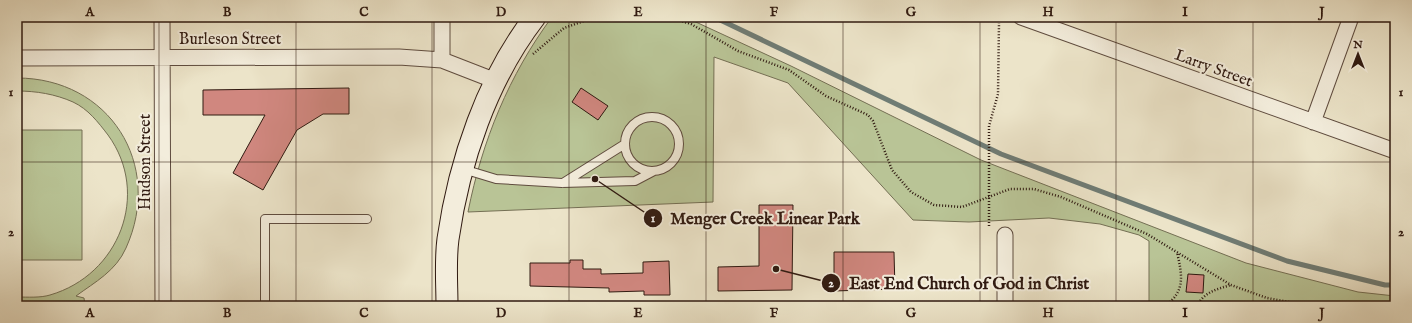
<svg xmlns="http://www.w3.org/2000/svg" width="1412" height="323" font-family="'IM FELL English',serif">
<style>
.green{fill:#b9c496;stroke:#746f54}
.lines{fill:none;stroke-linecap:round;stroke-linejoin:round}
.stream{stroke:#6f7c75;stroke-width:5}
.building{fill:#d0877f;stroke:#301a11}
.lane-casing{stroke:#5f4c3f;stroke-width:10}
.street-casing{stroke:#5f4c3f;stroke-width:17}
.secondary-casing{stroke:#301a11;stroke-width:23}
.path{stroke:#301a11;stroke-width:2.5;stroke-dasharray:1 2;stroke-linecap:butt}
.lane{stroke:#f3eddc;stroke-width:8}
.street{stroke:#f3eddc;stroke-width:15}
.secondary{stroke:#f3eddc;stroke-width:21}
.grid{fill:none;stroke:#301a11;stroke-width:1;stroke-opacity:0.55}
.labels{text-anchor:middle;stroke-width:4;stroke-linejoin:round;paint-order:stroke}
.street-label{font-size:16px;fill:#301a11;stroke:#f3eddc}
.leader{fill:none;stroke:#301a11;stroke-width:1.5}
.callout-dot{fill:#301a11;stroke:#f3eddc;stroke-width:1.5}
.mark-label{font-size:12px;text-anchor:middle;font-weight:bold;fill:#fff}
.callout-label{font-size:17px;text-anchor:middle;font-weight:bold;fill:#301a11;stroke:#f3eddc;stroke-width:4;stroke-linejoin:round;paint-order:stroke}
.neatline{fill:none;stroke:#301a11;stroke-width:1.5}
.grid-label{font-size:13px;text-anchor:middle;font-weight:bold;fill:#301a11}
</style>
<rect width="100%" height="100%" fill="#ece4c9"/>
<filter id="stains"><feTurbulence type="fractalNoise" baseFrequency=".005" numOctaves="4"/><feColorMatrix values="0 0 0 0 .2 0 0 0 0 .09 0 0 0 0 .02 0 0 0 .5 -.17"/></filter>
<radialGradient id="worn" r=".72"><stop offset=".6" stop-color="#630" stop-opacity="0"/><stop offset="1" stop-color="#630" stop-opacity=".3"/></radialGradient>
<!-- green -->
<path class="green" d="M 552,17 L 685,17 L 791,66 L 981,160 L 1246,263 L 1358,292 L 1395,296 L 1395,306 L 1149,306 L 1149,241 L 1139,235 L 1100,224 L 1049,218 L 969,222 L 913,220 L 788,83 L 714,57 L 713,202 L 468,212 C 482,141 509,75 552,17 Z
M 17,78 C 109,78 164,164 126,248 C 116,271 95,282 76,296 L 84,298 L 85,306 L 17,306 L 17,297 C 28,297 40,298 50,295 C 119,275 151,194 108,135 C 98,122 88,109 73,102 C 55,94 36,91 17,91 Z
M 17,130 L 82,130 L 82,260 L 17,260 Z"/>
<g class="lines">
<!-- stream -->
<path class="stream" d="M 714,17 L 1001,154 L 1287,261 L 1385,285 L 1395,285"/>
</g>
<!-- building -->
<path class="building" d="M 349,88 L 349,114 L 323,114 L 297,130 L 263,190 L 233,173 L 265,115 L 203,115 L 203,90 Z
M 581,88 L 608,106 L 598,120 L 572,102 Z
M 759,205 L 793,205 L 792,290 L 718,291 L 718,267 L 759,266 Z
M 834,252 L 894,252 L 895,289 L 834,291 Z
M 570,260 L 583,260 L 583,269 L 601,269 L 601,274 L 643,273 L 643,262 L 669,261 L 670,295 L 644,295 L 644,291 L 609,292 L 609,288 L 530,286 L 530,263 L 570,263 Z
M 1188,274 L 1204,275 L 1203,293 L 1186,292 Z"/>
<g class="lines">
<defs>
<path id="lane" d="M625 144a27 27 0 1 1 54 0a27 27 0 1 1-54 0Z
M 463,169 L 496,179 L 562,183 L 635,181 L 654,171
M 563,183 L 625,144
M 265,306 L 265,219 L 367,219"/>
<path id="street" d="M 162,17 L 163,306
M 442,17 L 442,60
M 1021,17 L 1395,151
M 17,58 L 399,57 L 442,60 L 496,81
M 1313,122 L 1351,17
M 1005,235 L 1005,306"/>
<path id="secondary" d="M 447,306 C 447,284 445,261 448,239 C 459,162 487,79 535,17"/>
</defs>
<!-- lane casing -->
<use href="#lane" class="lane-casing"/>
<!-- street casing -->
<use href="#street" class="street-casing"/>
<!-- secondary casing -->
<use href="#secondary" class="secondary-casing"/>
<!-- path -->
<path class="path" d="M 668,17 L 691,24 L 738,51 L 789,70 L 826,96 L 868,115 L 873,121 L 892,170 L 911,192 L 934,205 L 962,207 L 1010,189 L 1034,189 L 1061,197 L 1147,234 L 1231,285 L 1267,298 L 1311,306
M 533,54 L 564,28 L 595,17
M 989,226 L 989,126 L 998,94 L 999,23
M 1165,306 C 1186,291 1182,275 1177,252
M 1197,306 C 1204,292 1217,289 1231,285
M 1365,306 L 1395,303"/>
<!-- lane -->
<use href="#lane" class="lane"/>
<!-- street -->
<use href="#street" class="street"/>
<!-- secondary -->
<use href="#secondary" class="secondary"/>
</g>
<!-- grid -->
<path class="grid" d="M 159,17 L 159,306M 296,17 L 296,306M 432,17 L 432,306M 569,17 L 569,306M 706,17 L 706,306M 843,17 L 843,306M 980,17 L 980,306M 1116,17 L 1116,306M 1253,17 L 1253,306M 17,162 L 1395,162"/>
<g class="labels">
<!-- street labels -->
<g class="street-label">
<text x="230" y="44">Burleson Street</text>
<text transform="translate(1214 67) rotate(20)" y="6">Larry Street</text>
<text transform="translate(144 162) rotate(-90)" y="6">Hudson Street</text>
</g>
</g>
<!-- callouts -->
<path class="leader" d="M595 179L653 218M776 269L831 283"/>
<g class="callout-dot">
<circle cx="595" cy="179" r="4"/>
<circle cx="776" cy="269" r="4"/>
<circle cx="653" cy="218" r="10"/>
<circle cx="831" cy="283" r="10"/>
</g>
<g class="mark-label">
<text x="653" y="222">1</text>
<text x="831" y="287">2</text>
</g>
<g class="callout-label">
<text x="765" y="224">Menger Creek Linear Park</text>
<text x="969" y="289">East End Church of God in Christ</text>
</g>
<!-- margin -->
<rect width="1412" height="323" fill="none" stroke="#ece4c9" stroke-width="44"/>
<!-- north arrow -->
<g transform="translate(1358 54)" stroke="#f3eddc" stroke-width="3" paint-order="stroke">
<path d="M0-3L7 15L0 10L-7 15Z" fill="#301a11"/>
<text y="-6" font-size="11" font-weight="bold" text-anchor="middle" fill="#301a11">N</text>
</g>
<rect x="22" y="22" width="1368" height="279" class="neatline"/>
<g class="grid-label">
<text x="90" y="16">A</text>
<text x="227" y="16">B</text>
<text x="364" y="16">C</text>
<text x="501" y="16">D</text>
<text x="638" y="16">E</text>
<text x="774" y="16">F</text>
<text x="911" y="16">G</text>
<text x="1048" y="16">H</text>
<text x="1185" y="16">I</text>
<text x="1322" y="16">J</text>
<text x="11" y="96">1</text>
<text x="1401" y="96">1</text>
<text x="11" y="236">2</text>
<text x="1401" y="236">2</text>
<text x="90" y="317">A</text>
<text x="227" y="317">B</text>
<text x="364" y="317">C</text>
<text x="501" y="317">D</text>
<text x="638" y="317">E</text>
<text x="774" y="317">F</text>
<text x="911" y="317">G</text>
<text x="1048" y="317">H</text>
<text x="1185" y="317">I</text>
<text x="1322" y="317">J</text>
</g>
<rect width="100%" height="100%" filter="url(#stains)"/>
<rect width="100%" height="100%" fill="url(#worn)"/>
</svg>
